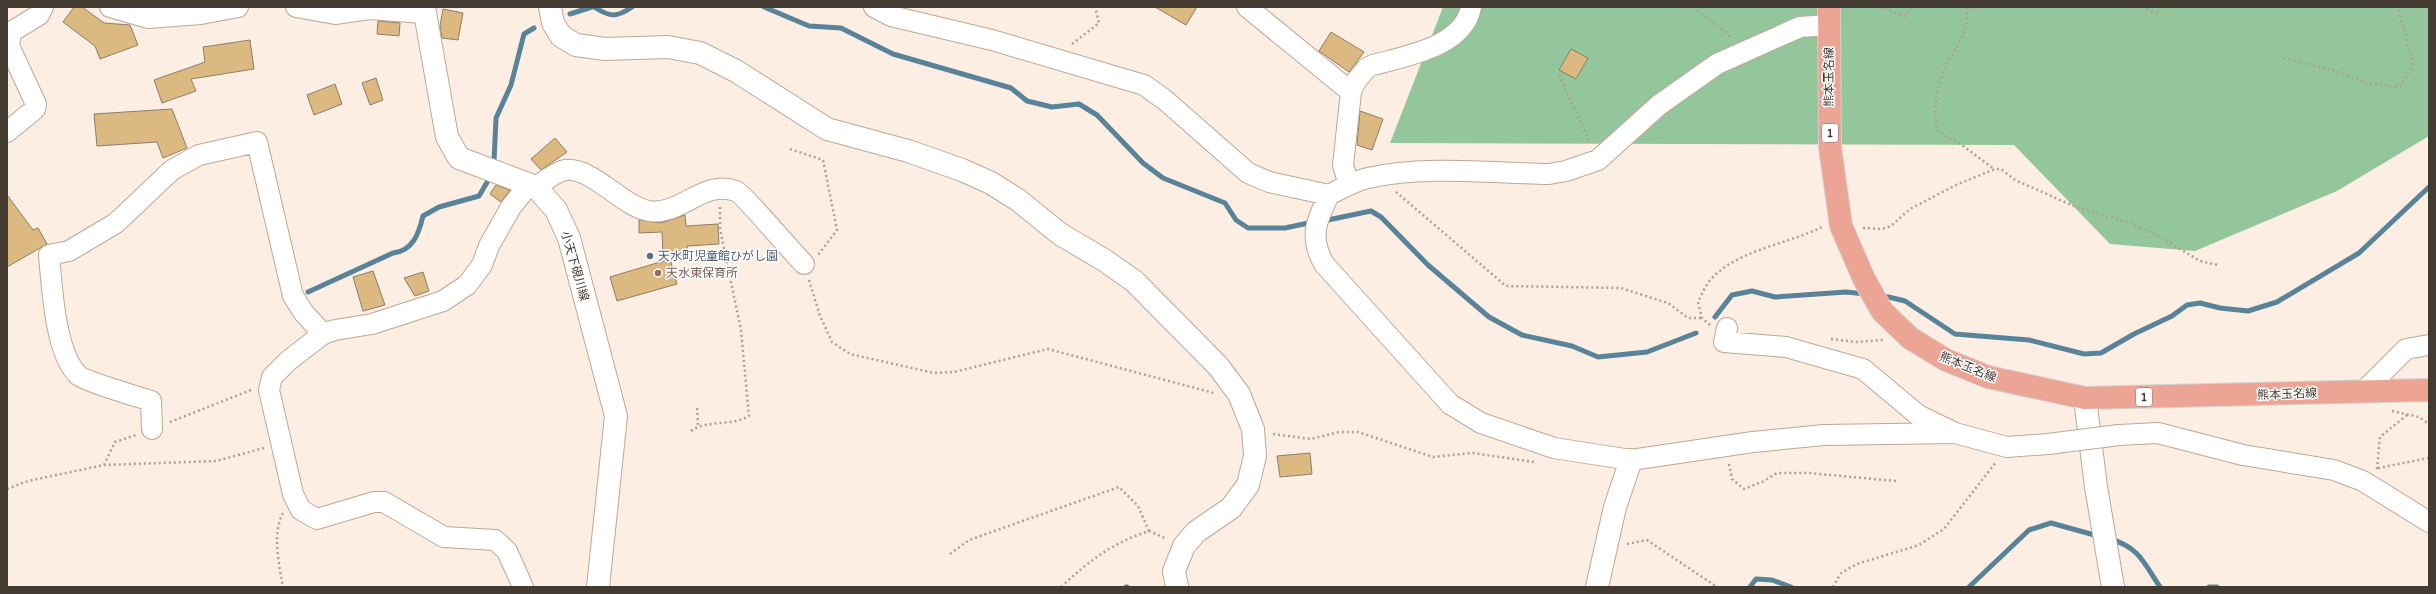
<svg xmlns="http://www.w3.org/2000/svg" width="2436" height="594" font-family="'Varela Round','Noto Sans JP',sans-serif">
<style>
.forest{fill:#93c69a}
.lines{fill:none;stroke-linecap:round;stroke-linejoin:round}
.stream{stroke:#588398;stroke-width:5}
.building{fill:#dbb981;stroke:#8c7e69}
.street-casing{stroke:#bda895;stroke-width:22}
.secondary-casing{stroke:#bda895;stroke-width:24}
.primary-casing{stroke:#d2d0ce;stroke-width:24}
.path{stroke:#ada197;stroke-width:2.5;stroke-dasharray:2 3;stroke-linecap:butt}
.street{stroke:#fff;stroke-width:20}
.secondary{stroke:#fff;stroke-width:22}
.primary{stroke:#eca494;stroke-width:22}
.street-bridge-casing{stroke:#bda895;stroke-width:22;stroke-linecap:butt}
.street-bridge{stroke:#fff;stroke-width:20}
.service-dot{fill:#5c6f8a;stroke:#fff;stroke-width:1.5}
.education-dot{fill:#8d6e63;stroke:#fff;stroke-width:1.5}
.labels{text-anchor:middle;stroke-width:3;stroke-linejoin:round;paint-order:stroke}
.shield{fill:#fff;stroke:#7b7570;stroke-width:1}
.shield-label{font-size:11px;font-weight:bold;fill:#433a32}
.street-label{font-size:12px;fill:#433a32;stroke:#fff}
.service-label{font-size:12px;fill:#4e5e75;stroke:#fff;text-anchor:start}
.education-label{font-size:12px;fill:#785e54;stroke:#fff;text-anchor:start}
</style>
<rect width="100%" height="100%" fill="#fceee3"/>
<!-- forest -->
<path class="forest" d="M 1443,7 L 2429,7 L 2429,136 L 2337,191 L 2195,251 L 2110,244 L 2014,145 L 1390,143 Z"/>
<g class="lines">
<!-- stream -->
<path class="stream" d="M 594,7 C 610,17 616,18 632,7
M 764,7 L 809,26 L 841,28 L 893,54 L 1011,88 L 1027,101 L 1052,107 L 1079,104 L 1097,115 L 1143,163 L 1163,178 L 1225,203 L 1236,220 L 1248,228 L 1285,228 L 1313,222
M 570,14 L 592,7
M 494,162 L 496,118 L 511,85 L 524,34 L 534,28
M 1323,221 L 1371,211 L 1381,217 L 1428,265 L 1489,317 L 1522,335 L 1572,346 L 1598,357 L 1647,352 L 1696,333
M 308,292 L 393,253 C 413,251 419,233 423,216 L 439,207 L 479,196 L 489,179
M 1880,295 L 1905,301 L 1955,334 L 2029,340 L 2084,354 L 2101,353 L 2134,334 L 2172,316 L 2187,305 L 2200,303 L 2220,308 L 2248,311 L 2277,302 L 2359,253 L 2429,187
M 1715,317 L 1732,295 L 1752,291 L 1775,297 L 1846,292 L 1866,294
M 2110,539 C 2139,547 2144,563 2160,587
M 1126,587 L 1127,587
M 1750,587 L 1756,579 L 1772,580 L 1791,587
M 1969,587 L 2029,530 L 2051,523 L 2098,536
M 2209,587 L 2217,587"/>
</g>
<!-- building -->
<path class="building" d="M 74,7 L 82,7 L 104,23 L 130,25 L 138,45 L 100,59 L 95,46 L 63,22 Z
M 1155,7 L 1197,7 L 1186,25 Z
M 443,9 L 463,13 L 458,40 L 442,38 L 440,26 Z
M 378,21 L 400,23 L 399,36 L 377,34 Z
M 1331,32 L 1364,52 L 1349,72 L 1319,51 Z
M 250,40 L 254,69 L 191,79 L 196,91 L 162,103 L 154,80 L 205,62 L 203,47 Z
M 1571,49 L 1588,58 L 1576,79 L 1559,70 Z
M 376,78 L 383,100 L 370,105 L 362,83 Z
M 335,84 L 342,104 L 314,115 L 307,95 Z
M 172,109 L 187,148 L 163,158 L 157,142 L 97,146 L 94,114 Z
M 1360,111 L 1383,119 L 1372,150 L 1357,145 Z
M 555,138 L 567,152 L 541,170 L 531,159 Z
M 496,185 L 510,190 L 501,202 L 490,194 Z
M 7,195 L 33,230 L 38,228 L 47,244 L 7,267 Z
M 685,215 L 686,226 L 718,224 L 719,244 L 687,246 L 688,255 L 663,256 L 662,232 L 639,233 L 639,220 L 661,223 Z
M 670,259 L 677,284 L 617,301 L 610,277 Z
M 373,271 L 385,305 L 363,311 L 353,277 Z
M 423,272 L 429,291 L 415,296 L 404,278 Z
M 1310,453 L 1312,474 L 1280,477 L 1277,456 Z"/>
<g class="lines">
<defs>
<path id="street" d="M 110,7 L 148,18 L 201,14 L 238,7
M 296,7 L 335,14 L 369,9 L 424,13
M 874,7 L 891,16 L 992,40 L 1144,85 L 1165,100 L 1248,173 L 1269,182 L 1329,195
M 1247,7 L 1351,92
M 1829,25 L 1800,27 L 1717,64 L 1659,105 L 1598,160 L 1566,171 L 1549,174 C 1490,173 1426,165 1368,178 C 1354,181 1341,189 1329,195 C 1316,221 1309,237 1324,264 L 1450,404 L 1481,423 L 1554,448 L 1631,460 L 1753,442 L 1824,435 L 1955,433
M 7,132 L 35,109 L 36,104 L 9,46 L 11,32 L 39,15 L 43,7
M 1349,185 L 1343,165 L 1351,92 L 1356,81 L 1367,68 L 1373,65 C 1405,56 1464,47 1471,7
M 536,187 C 544,182 555,172 565,170 C 593,167 621,206 649,211 C 681,216 703,179 736,191 C 743,194 794,254 804,264
M 1727,328 L 1724,342 L 1786,347 L 1863,369 L 1918,415 L 1955,433 L 2007,447 L 2048,444
M 2364,391 L 2406,349 L 2429,345
M 152,429 L 151,401 C 139,397 84,381 78,375 C 55,353 52,287 49,255 L 69,251 L 116,223 L 172,170 L 199,155 L 257,142 L 293,296 L 304,313 L 323,334
M 2119,435 L 2158,433 L 2243,455 L 2334,470 L 2363,481 L 2429,522
M 523,587 L 507,551 L 495,540 L 444,537 L 384,502 L 374,502 L 317,519 L 301,510 L 293,494 L 269,390 L 272,377 L 288,361 L 323,334 L 335,330 L 372,324 L 443,301 L 467,285 L 482,265 L 489,246 L 511,207 L 529,185"/>
<path id="secondary" d="M 424,7 L 447,137 L 459,158 L 536,187 L 556,210 L 569,238 L 616,416 L 598,587
M 550,7 L 553,23 L 561,36 L 576,45 L 605,49 L 668,47 L 700,53 L 736,71 L 827,129 L 908,151 L 962,170 L 991,183 L 1018,200 L 1060,234 L 1104,260 L 1134,281 L 1218,366 L 1239,394 L 1253,429 L 1255,456 L 1248,485 L 1231,508 L 1196,532 L 1184,546 L 1174,571 L 1177,587
M 2085,398 L 2096,487 L 2113,587
M 1597,587 L 1615,507 L 1631,460"/>
<path id="primary" d="M 1829,7 L 1830,147 L 1841,226 L 1864,279 L 1882,311 L 1910,338 L 1946,360 L 1988,377 L 2085,398 L 2429,390"/>
</defs>
<!-- street casing -->
<use href="#street" class="street-casing"/>
<!-- secondary casing -->
<use href="#secondary" class="secondary-casing"/>
<!-- primary casing -->
<use href="#primary" class="primary-casing"/>
<!-- path -->
<path class="path" d="M 1693,7 L 1731,37
M 1880,7 L 1905,16 L 1914,7
M 1966,7 C 1972,33 1951,51 1943,73 C 1935,94 1934,110 1937,131 L 1962,145 L 1994,169
M 2142,7 L 2158,14
M 1967,8 L 1987,7
M 1072,44 L 1099,23 L 1095,7
M 2284,58 L 2336,71 L 2366,83 L 2399,87 L 2413,65 L 2398,7
M 1559,75 L 1590,143
M 790,149 L 823,160 L 837,230 L 818,255
M 1396,192 L 1506,286 L 1621,288 L 1668,303 L 1688,318 L 1702,318
M 1863,228 L 1882,229 L 1891,226 L 1910,209 L 1956,185 L 1995,169 L 2001,169 L 2015,180 L 2076,207 L 2130,223 L 2160,237 L 2200,261 L 2218,265
M 809,280 L 820,316 L 832,342 L 850,354 L 934,373 L 954,372 L 1048,349 L 1214,393
M 1710,325 L 1702,318 L 1698,302 C 1702,294 1707,282 1714,276 C 1742,249 1788,244 1822,227
M 1831,339 L 1856,342 L 1884,340
M 697,408 L 698,425
M 2392,411 L 2419,417 L 2429,424
M 170,422 L 251,390
M 691,431 C 707,419 731,427 749,416 L 741,330 L 720,229 L 720,207
M 1273,434 L 1311,439 L 1339,432 L 1358,432 L 1433,457 L 1473,453 L 1534,462
M 1729,464 L 1732,479 L 1744,489 L 1762,482 L 1777,473 L 1808,473 L 1896,481
M 104,465 L 115,442 L 136,435
M 2378,468 L 2429,458
M 2377,469 L 2380,437 L 2407,415
M 7,489 L 28,481 L 104,465 L 216,461 L 264,448
M 283,513 C 272,533 279,565 283,587
M 1627,544 L 1647,540 L 1717,587
M 950,554 L 969,540 L 1119,487 L 1138,506 L 1149,531
M 1061,587 C 1089,561 1112,543 1149,531 L 1167,539
M 1833,587 L 1841,573 L 1857,564 L 1919,545 L 1944,529 L 1996,462"/>
<!-- street -->
<use href="#street" class="street"/>
<!-- secondary -->
<use href="#secondary" class="secondary"/>
<!-- primary -->
<use href="#primary" class="primary"/>
<defs>
<path id="street-bridge" d="M 2048,444 L 2119,435"/>
</defs>
<!-- street-bridge casing -->
<use href="#street-bridge" class="street-bridge-casing"/>
<!-- street-bridge -->
<use href="#street-bridge" class="street-bridge"/>
</g>
<!-- markers -->
<circle class="service-dot" cx="650" cy="256" r="4"/>
<circle class="education-dot" cx="658" cy="273" r="4"/>
<g class="labels">
<!-- shield labels -->
<g class="shield">
<rect x="1822" y="124" width="16" height="18" rx="3"/>
<rect x="2136" y="388" width="16" height="18" rx="3"/>
</g>
<g class="shield-label">
<text x="1830" y="137">1</text>
<text x="2144" y="401">1</text>
</g>
<!-- street labels -->
<g class="street-label">
<text transform="translate(1829 77) rotate(-90)" y="4">熊本玉名線</text>
<text transform="translate(575 266) rotate(74)" y="4">小天下硯川線</text>
<text transform="translate(1968 367) rotate(22)" y="4">熊本玉名線</text>
<text transform="translate(2287 394) rotate(-2)" y="4">熊本玉名線</text>
</g>
<!-- service labels -->
<g class="service-label">
<text x="658" y="260">天水町児童館ひがし園</text>
</g>
<!-- education labels -->
<g class="education-label">
<text x="666" y="277">天水東保育所</text>
</g>
</g>
<!-- border -->
<rect width="2436" height="594" fill="none" stroke="#433a32" stroke-width="16"/>
</svg>
